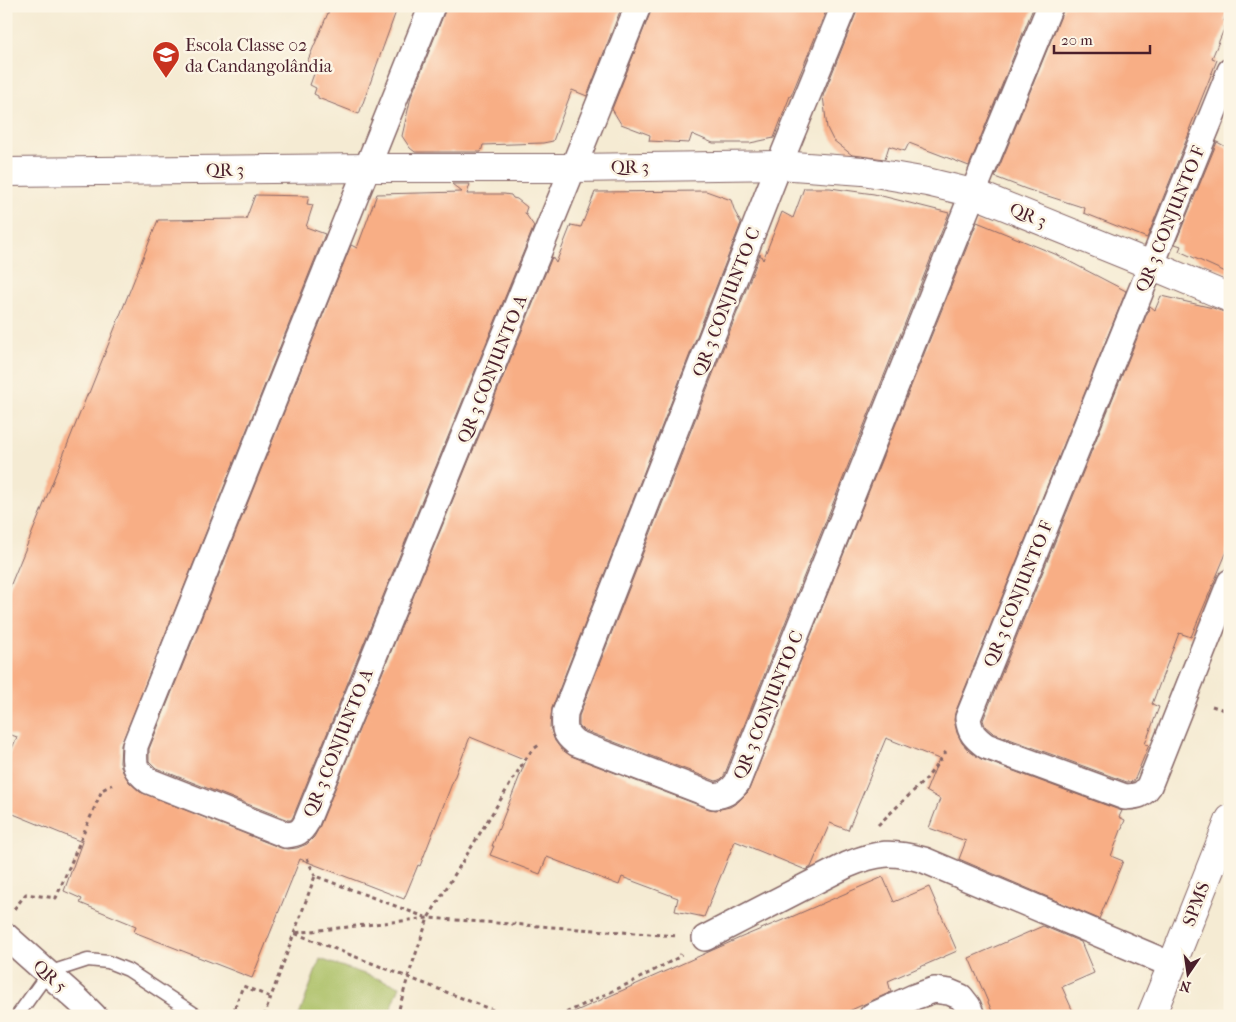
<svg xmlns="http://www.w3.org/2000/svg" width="1236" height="1022" font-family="'IM FELL French Canon',serif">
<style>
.green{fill:#a7bd61;stroke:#786e46}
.building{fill:#f8ae85}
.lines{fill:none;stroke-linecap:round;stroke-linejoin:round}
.lane-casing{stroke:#866666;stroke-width:15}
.street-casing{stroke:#866666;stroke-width:28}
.secondary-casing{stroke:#866666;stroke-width:30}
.path{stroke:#866666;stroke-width:3;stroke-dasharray:4 4;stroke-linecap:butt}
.lane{stroke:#fff;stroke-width:12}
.street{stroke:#fff;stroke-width:25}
.secondary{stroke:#fff;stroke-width:28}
.labels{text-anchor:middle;stroke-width:5;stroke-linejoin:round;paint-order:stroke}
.poi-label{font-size:18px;fill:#4a1f2b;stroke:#fcf5e5;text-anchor:start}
.street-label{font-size:18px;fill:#4a1f2b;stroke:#fcf5e5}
</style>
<rect width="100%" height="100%" fill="#fcf5e5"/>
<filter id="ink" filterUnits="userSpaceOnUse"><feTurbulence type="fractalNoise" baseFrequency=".02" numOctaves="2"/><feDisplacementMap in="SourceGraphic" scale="10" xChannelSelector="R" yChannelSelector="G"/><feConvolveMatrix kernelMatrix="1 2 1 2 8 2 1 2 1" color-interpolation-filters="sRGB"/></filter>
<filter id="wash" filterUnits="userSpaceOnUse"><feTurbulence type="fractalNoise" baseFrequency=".0096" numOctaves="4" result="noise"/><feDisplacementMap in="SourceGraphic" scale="20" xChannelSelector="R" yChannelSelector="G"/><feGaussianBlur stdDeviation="1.12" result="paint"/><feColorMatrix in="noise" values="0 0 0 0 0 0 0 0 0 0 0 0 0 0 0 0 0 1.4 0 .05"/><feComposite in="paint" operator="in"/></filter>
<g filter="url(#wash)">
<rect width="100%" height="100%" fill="#f5ebd3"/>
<!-- green -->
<path class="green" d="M 320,959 L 400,986 L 388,1016 L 299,1016 Z"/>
<g id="blocks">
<!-- building -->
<path class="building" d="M 331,6 L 398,6 L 359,114 L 318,98 L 318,96 L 314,94 L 316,88 L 310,85 L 315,71 L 305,67 Z
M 446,6 L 622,6 L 587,96 L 572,90 L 553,141 L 543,143 L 483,145 L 481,152 L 415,152 L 410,148 L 402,136 L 411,97 L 445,11 Z
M 652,6 L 828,6 L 791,96 L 790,96 L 774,138 L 750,143 L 713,143 L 692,134 L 689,143 L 649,141 L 650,135 L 621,124 L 612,109 L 651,11 Z
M 858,6 L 1034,6 L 969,166 L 909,143 L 905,151 L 889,146 L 885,159 L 852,155 L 833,140 L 827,128 L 823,96 L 857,11 Z
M 1064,6 L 1229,6 L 1224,21 L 1227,22 L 1212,58 L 1217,60 L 1189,130 L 1190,131 L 1147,238 L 1084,213 L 1085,208 L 1026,189 L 995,177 L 1063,11 Z
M 1217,142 L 1230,149 L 1230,274 L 1179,251 L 1181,246 L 1175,244 Z
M 452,184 L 470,184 L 467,194 L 504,194 L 511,195 L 513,198 L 517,199 L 527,207 L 525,213 L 534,226 L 293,817 L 291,820 L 288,820 L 156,768 L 149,761 L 149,749 L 351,245 L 357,248 L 377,194 L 462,192 Z
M 804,188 L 830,188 L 874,194 L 949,213 L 724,776 L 721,779 L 716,781 L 583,730 L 579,726 L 579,716 L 760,254 L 763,260 L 782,212 L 793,218 Z
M 706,191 L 731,200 L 735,212 L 741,223 L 552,708 L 550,727 L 555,741 L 561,749 L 571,756 L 709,809 L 716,810 L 730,807 L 738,802 L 748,792 L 977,222 L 1055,254 L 1126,291 L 955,713 L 954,720 L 957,733 L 962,743 L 969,751 L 981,759 L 1122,811 L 1119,817 L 1125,820 L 1111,856 L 1123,861 L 1099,919 L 959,859 L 966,841 L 929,828 L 940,799 L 926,791 L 939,759 L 886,738 L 848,830 L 830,823 L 811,867 L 806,870 L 735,841 L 704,917 L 675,911 L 678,898 L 622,877 L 619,885 L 547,857 L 540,874 L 490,855 L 494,846 L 492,846 L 526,760 L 470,737 L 420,866 L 418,865 L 404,899 L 300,859 L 252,978 L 134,932 L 136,926 L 80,903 L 82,899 L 64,891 L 82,842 L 6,811 L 6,762 L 17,737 L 6,733 L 6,596 L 37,521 L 88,393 L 89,393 L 158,220 L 246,219 L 255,195 L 309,196 L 307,204 L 313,205 L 306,227 L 325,234 L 121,745 L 120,763 L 123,772 L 129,782 L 140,792 L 281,848 L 288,849 L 297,848 L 307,844 L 314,837 L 319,828 L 552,257 L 556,263 L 571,225 L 581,227 L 595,192 Z
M 1161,296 L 1213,308 L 1224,312 L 1230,313 L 1230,544 L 1191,637 L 1179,633 L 1152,704 L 1159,707 L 1145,744 L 1149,745 L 1134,781 L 1127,782 L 993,733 L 985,726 L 983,720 L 1150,306 L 1155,310 Z
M 883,877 L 894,902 L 929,887 L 957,951 L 888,981 L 891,992 L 838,1016 L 565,1016 L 742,937 L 790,917 L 789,918 Z
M 1043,926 L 1081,942 L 1094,973 L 1062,987 L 1075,1016 L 994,1016 L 969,958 Z"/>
</g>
</g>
<g filter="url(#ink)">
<use href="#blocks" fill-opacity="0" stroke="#866666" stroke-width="1"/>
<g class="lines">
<defs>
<path id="lane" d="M 17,1016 L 48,973 L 88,960 L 108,962 L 128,970 L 198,1016"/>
<path id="street" d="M 432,6 L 135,746 C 134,765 133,769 149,781 L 286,835 C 297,834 301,832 306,823 L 573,168 L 638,6
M 844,6 L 779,165 L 565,713 C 564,728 563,733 576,743 L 714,796 C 724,795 730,792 737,783 L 973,193 L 1050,6
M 1230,71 L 968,718 C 970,733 974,737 986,746 L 1125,797 C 1137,796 1142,796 1149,786 L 1230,582
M 6,936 L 79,1001 L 94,1016
M 705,938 L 847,865 C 878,852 891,851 924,860 L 1172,965
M 872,1016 L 914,997 L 934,990 L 949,992 L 961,997 L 968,1006 L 972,1016"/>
<path id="secondary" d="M 6,172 L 367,168 L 573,168 L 779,165 L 863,171 L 927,182 L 973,193 L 1151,265 L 1230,298
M 1151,1016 L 1172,965 L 1230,819"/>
</defs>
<!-- lane casing -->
<use href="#lane" class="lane-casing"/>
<!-- street casing -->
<use href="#street" class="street-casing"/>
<!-- secondary casing -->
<use href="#secondary" class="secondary-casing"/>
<!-- path -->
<path class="path" d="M 1212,706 L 1230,712
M 878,825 L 927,778 L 948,749
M 307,858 L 315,876
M 14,909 L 26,894 L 56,898 L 102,790 L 112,785
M 221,1015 L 234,1010 L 243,986 L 270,997
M 264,1016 L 315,876 L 425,917
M 397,1016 L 408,977 L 428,918 L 523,763 L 532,750 L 539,745
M 508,1016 L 294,933 L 428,918 L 677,936
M 559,1016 L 632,982 L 679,957 L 681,954"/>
<!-- lane -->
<use href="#lane" class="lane"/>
<!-- street -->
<use href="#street" class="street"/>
<!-- secondary -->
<use href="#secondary" class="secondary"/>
</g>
</g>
<!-- icons -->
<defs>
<symbol id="school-pin" viewBox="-11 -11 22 30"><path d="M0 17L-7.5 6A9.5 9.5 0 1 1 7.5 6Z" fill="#c8321e" stroke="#fcf5e5"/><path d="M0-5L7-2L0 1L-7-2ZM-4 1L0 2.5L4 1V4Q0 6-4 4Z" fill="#fff"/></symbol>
</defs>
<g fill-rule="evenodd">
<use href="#school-pin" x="150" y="39" width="32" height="43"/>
</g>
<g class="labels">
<!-- poi labels -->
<g class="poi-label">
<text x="185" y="51">Escola Classe 02<tspan x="185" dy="21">da Candangolândia</tspan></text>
</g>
<!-- street labels -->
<g class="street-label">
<text transform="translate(630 167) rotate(-1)" y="6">QR 3</text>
<text transform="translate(225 170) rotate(-1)" y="6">QR 3</text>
<text transform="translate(1028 215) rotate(22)" y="6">QR 3</text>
<text transform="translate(1170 219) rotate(-68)" y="6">QR 3 CONJUNTO F</text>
<text transform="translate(726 302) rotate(-69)" y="6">QR 3 CONJUNTO C</text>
<text transform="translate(492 369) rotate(-68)" y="6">QR 3 CONJUNTO A</text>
<text transform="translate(1018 594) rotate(-68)" y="6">QR 3 CONJUNTO F</text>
<text transform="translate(768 705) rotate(-68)" y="6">QR 3 CONJUNTO C</text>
<text transform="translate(338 743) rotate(-68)" y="6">QR 3 CONJUNTO A</text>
<text transform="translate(1196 904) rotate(-69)" y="6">SPMS</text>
<text transform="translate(50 976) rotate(42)" y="6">QR 5</text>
</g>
</g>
<!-- margin -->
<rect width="1236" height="1022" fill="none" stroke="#fcf5e5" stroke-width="25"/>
<!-- north arrow -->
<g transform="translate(1188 974) rotate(193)" stroke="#fcf5e5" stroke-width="4" paint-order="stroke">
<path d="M0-4L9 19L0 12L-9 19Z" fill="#4a1f2b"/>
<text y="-8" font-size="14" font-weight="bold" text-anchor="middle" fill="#4a1f2b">N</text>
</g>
<!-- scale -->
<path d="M1054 45v8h96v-8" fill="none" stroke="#4a1f2b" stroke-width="2.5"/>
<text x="1061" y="45" font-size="15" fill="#4a1f2b" stroke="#fcf5e5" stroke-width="4" paint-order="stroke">20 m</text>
</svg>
